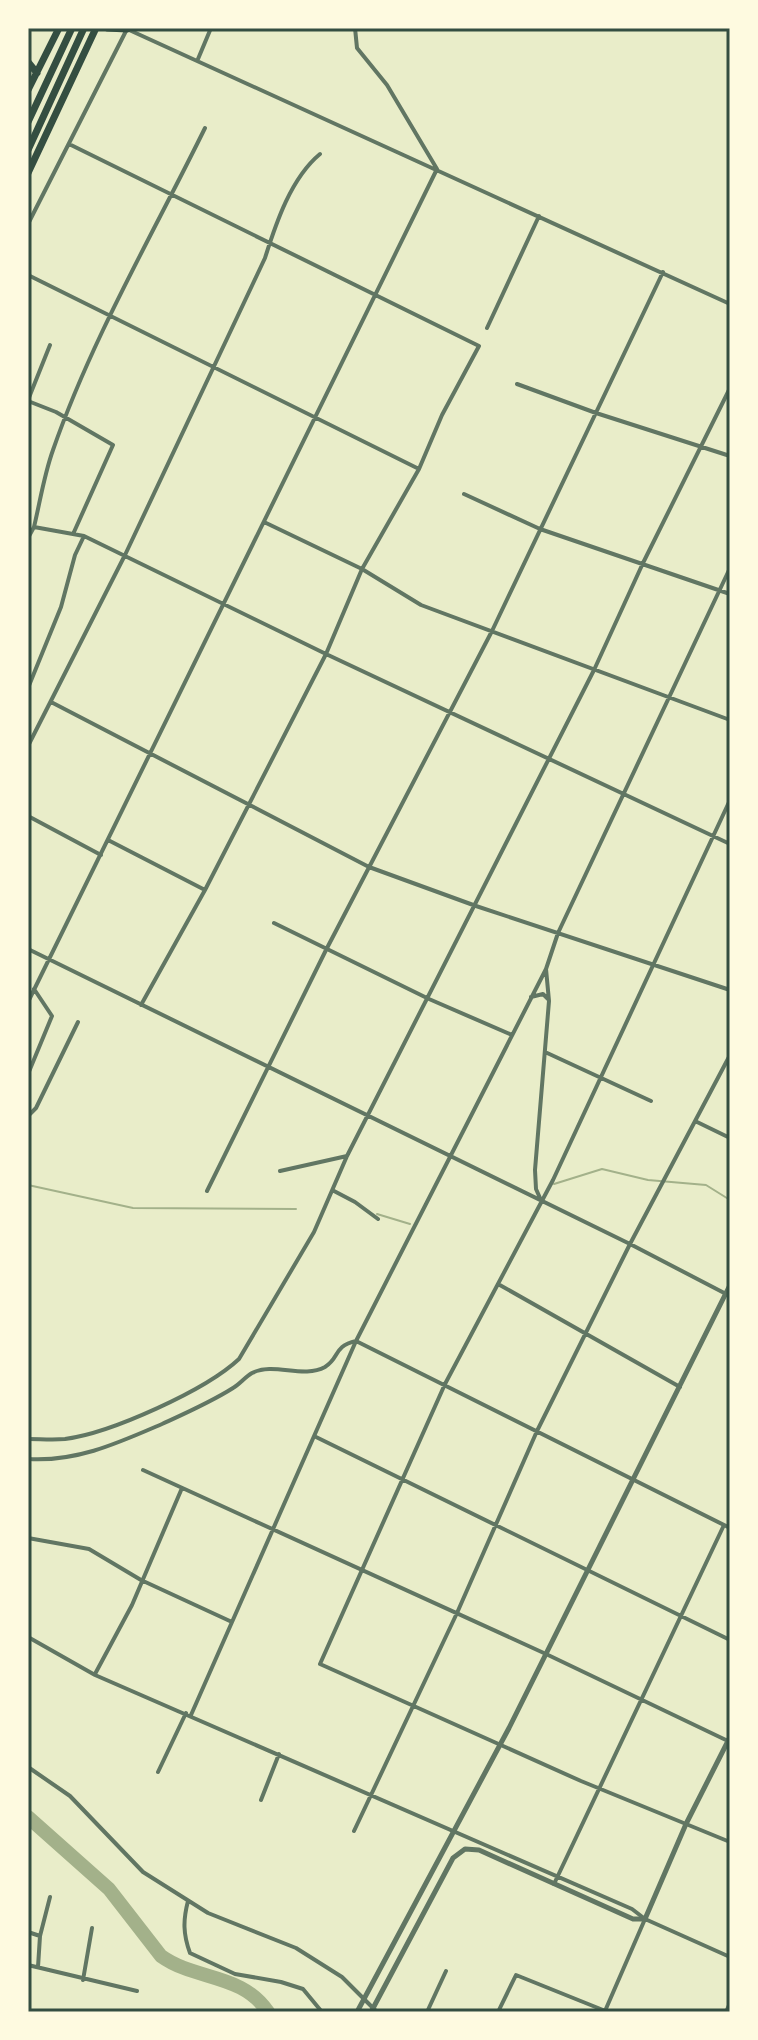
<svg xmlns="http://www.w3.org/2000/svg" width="758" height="2040" font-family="Poppins,sans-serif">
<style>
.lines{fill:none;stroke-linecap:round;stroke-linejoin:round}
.stream{stroke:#a3b18a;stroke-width:2}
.river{stroke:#a3b18a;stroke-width:14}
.minor{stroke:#617663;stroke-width:4}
.tertiary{stroke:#617663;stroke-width:5}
.trunk{stroke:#344e41;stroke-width:7}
.neatline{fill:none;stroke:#344e41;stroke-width:3}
</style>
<rect width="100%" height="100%" fill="#e9edc9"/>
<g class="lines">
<!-- stream -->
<path class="stream" d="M 554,1184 L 602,1169 L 648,1180 L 706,1185 L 730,1200
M 28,1185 L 133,1208 L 296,1209
M 377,1214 L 410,1224"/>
<!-- river -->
<path class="river" d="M 28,1817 L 109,1889 L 161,1956 C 196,1981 242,1973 268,2012"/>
<!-- minor -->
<path class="minor" d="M 198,59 L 211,28
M 69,144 L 479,346 L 442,415 L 419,469 L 362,569 L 326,654 L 205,890 L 141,1005
M 28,224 L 127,29 L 730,304
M 28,275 L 419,469
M 487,328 L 539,216
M 517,384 L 596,413 L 730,456
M 28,400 L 50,345
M 28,401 L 56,412 L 113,445 L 74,532
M 464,494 L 540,529 L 730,594
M 264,522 L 362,569 L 421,605 L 730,720
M 34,527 L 84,536 L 326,654 L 730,844
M 28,538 L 34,527 C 40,502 44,475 53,450 C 92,338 153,234 205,128
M 28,688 L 61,607 L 75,555 L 84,536
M 51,702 L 369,867 L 476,906 L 730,990
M 28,746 L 125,555 L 265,258 C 276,223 291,178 320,154
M 730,800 L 553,1180 L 445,1384 L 320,1664 L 581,1781 L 730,1842
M 28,816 L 101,855
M 108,840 L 205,890
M 274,923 L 429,999 L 512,1035
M 28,949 L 630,1244 L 730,1296
M 531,997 L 543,994 L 548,999
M 28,1002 L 437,169 L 387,85 L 357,48 L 355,28
M 545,1052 L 651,1101
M 28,1074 L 52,1016 L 34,989
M 28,1116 L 36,1108 L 78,1022
M 695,1121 L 730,1138
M 280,1171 L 347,1156
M 207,1191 L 326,950 L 492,631 L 663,272
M 334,1191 L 355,1202 L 378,1219
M 540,1198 L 536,1189 L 535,1170 L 549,1001 L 546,969
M 498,1284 L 680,1387
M 356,1341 L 730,1528
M 316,1437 L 730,1640
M 28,1439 C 40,1439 53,1440 65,1439 C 111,1433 206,1390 239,1359 L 314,1232 L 347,1156 L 594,670 L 643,563 L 730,388
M 28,1459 C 77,1462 118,1443 162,1424 C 186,1413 211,1402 233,1388 C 240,1384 245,1377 252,1373 C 274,1362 303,1379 325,1367 C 340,1358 333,1346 356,1341
M 143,1470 L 546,1654 L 728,1741
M 28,1538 L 89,1549 L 141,1580 L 232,1622
M 28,1637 L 95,1675 L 632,1909 L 645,1919 L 730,1957
M 95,1674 L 132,1605 L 182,1488
M 191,1715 L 356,1341 L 546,969 L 558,933 L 730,568
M 28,1767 L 70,1796 L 143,1872 L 208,1913 L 296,1948 L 342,1977 L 377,2012
M 158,1772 L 186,1713
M 261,1800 L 279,1754
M 354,1831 L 457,1613 L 537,1431 L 630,1244 L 730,1055
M 554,1884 L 724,1525
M 188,1901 C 183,1920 183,1934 190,1953 L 235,1974 L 281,1982 L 303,1989 L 322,2012
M 28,1932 L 40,1936 L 38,1967
M 40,1936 L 50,1897
M 28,1965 L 137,1991
M 83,1980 L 92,1928
M 605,2011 L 645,1919
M 427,2012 L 446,1971
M 498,2012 L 516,1975 L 608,2012
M 726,2012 L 730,2003"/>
<!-- tertiary -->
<path class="tertiary" d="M 357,2012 L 509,1728 L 730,1285
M 371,2012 L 453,1858 L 465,1849 L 479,1850 L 633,1919 L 645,1919 L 686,1824 L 730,1737"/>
<!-- trunk -->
<path class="trunk" d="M 107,28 L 127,29
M 28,62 L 37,73
M 28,90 L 59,28
M 28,122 L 72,28
M 28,150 L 84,28
M 28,173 L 96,28"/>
</g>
<!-- border -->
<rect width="758" height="2040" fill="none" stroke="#fefae0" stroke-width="60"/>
<rect x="30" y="30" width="698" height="1980" class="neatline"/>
</svg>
